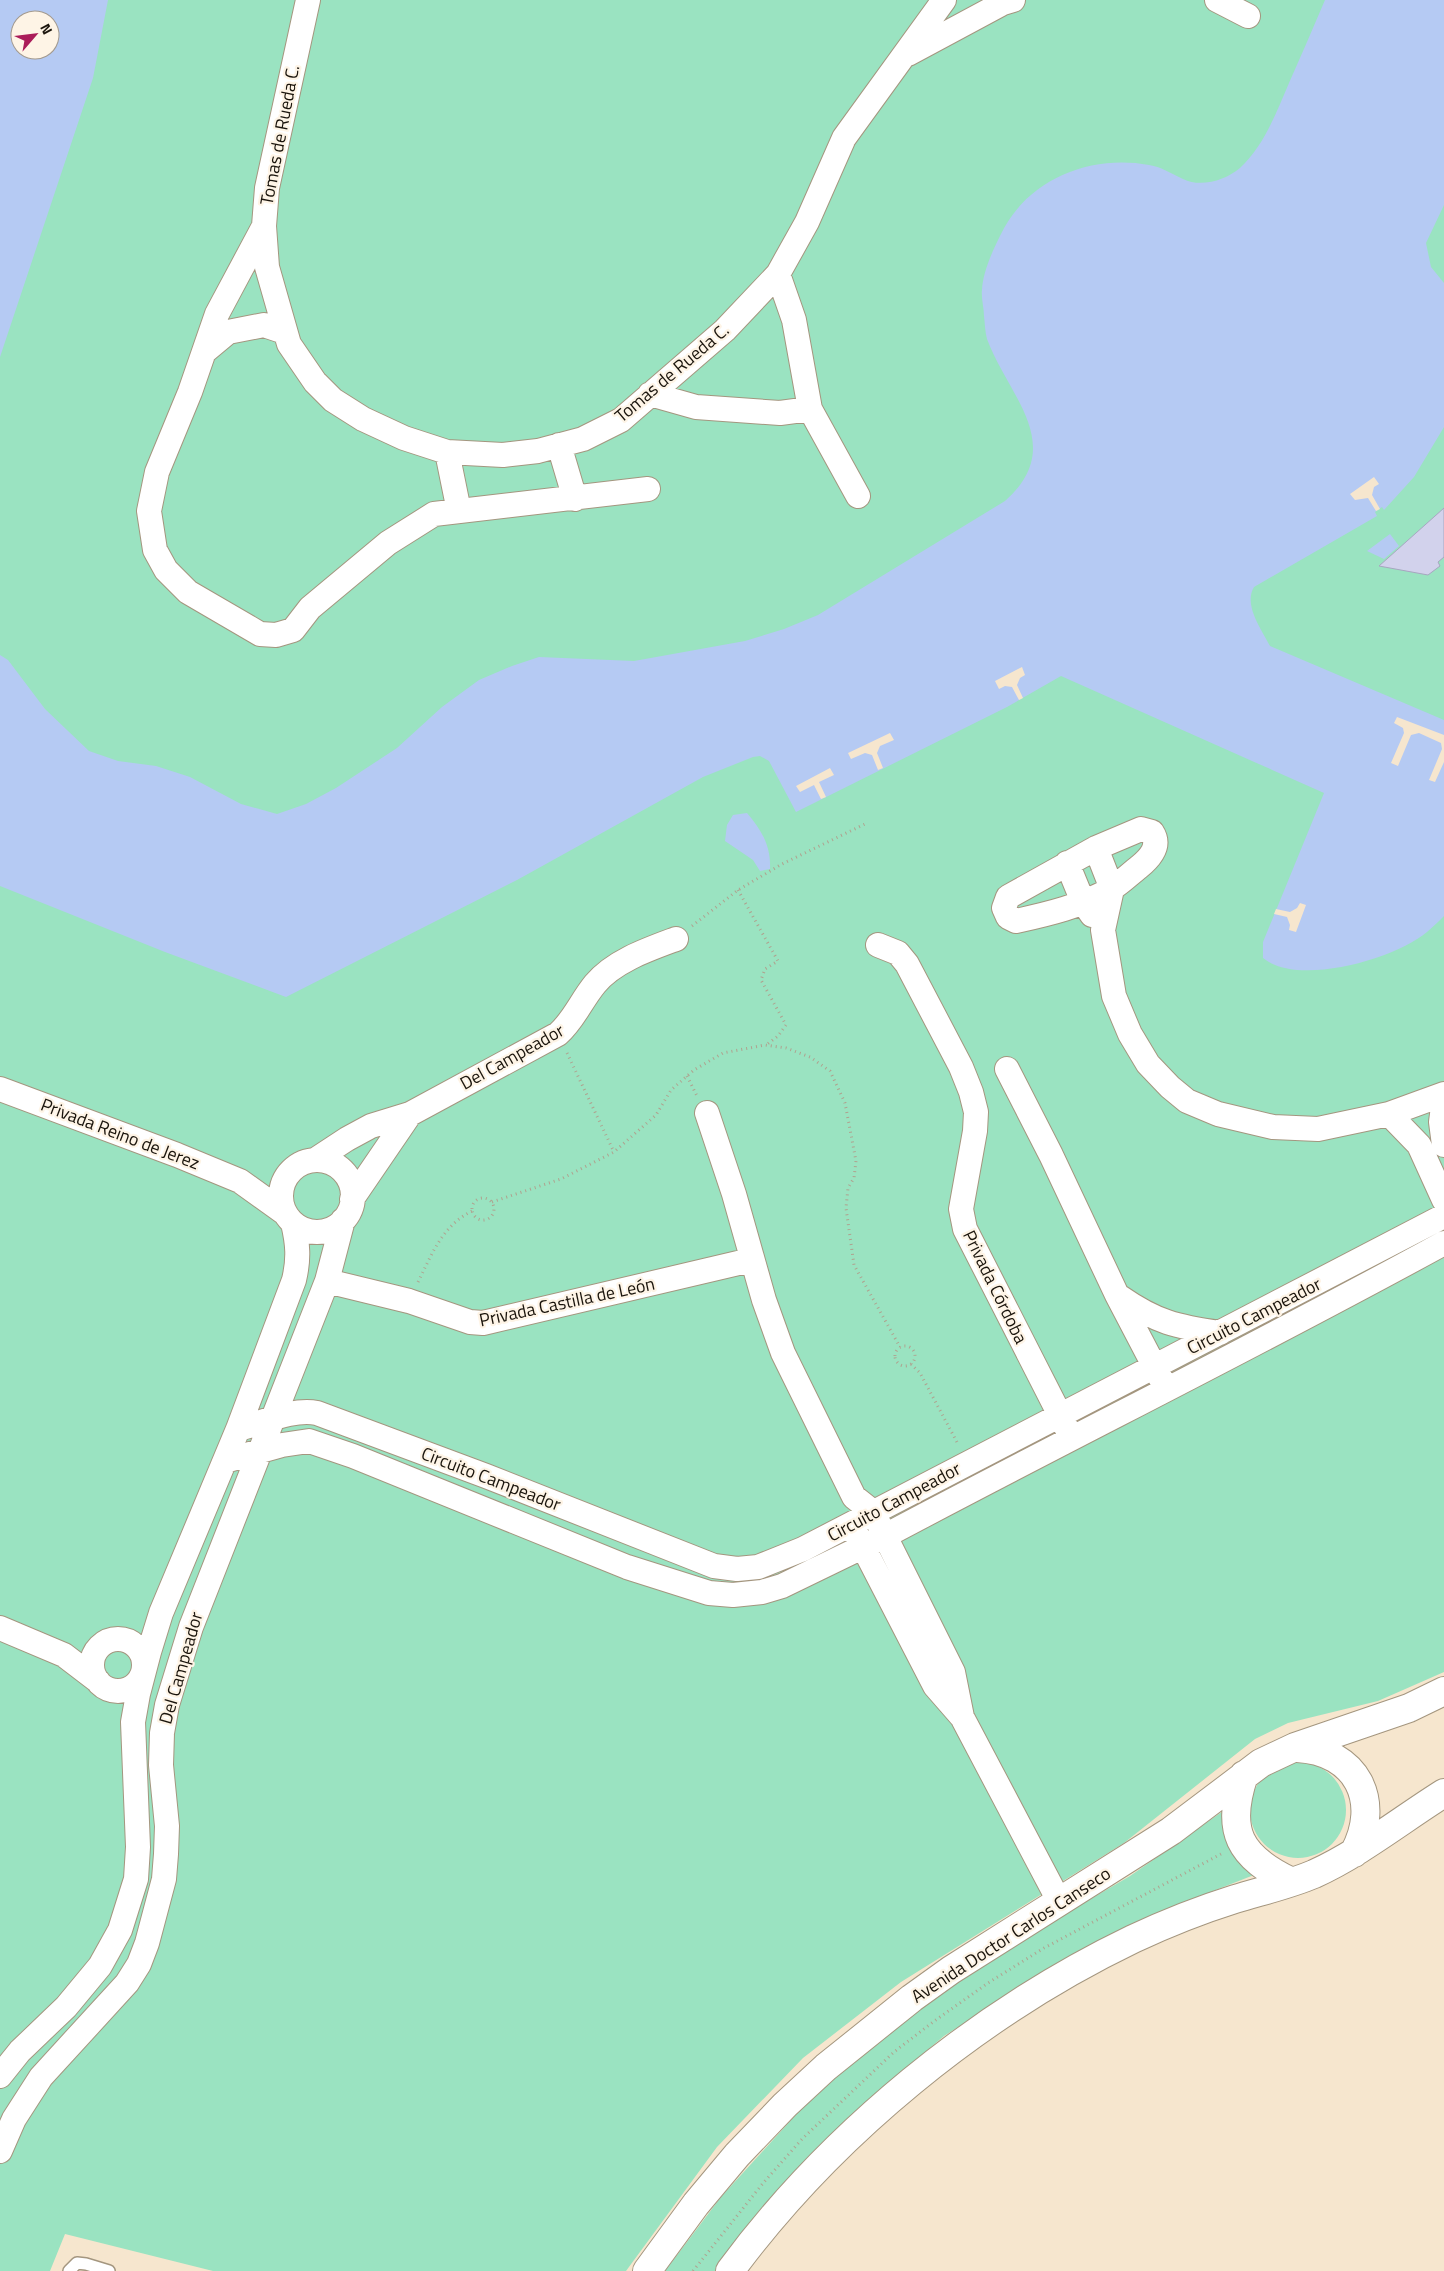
<svg xmlns="http://www.w3.org/2000/svg" width="1444" height="2271" font-family="'Titillium Web',sans-serif">
<style>
.green{fill:#9ae3c1;fill-rule:evenodd}
.water{fill:#b5caf3;fill-rule:evenodd}
.pier{fill:#f6e6ce}
.building{fill:#d2d2ec;stroke:#a7a7c0}
.lines{fill:none;stroke-linecap:round;stroke-linejoin:round}
.lane-casing{stroke:#a4967f;stroke-width:14}
.street-casing{stroke:#a4967f;stroke-width:26}
.secondary-casing{stroke:#a4967f;stroke-width:30}
.path{stroke:#afa28f;stroke-width:3;stroke-dasharray:1 4;stroke-linecap:butt}
.lane{stroke:#fff;stroke-width:11}
.street{stroke:#fff;stroke-width:24}
.secondary{stroke:#fff;stroke-width:28}
.labels{text-anchor:middle;stroke-width:4.5;stroke-linejoin:round;paint-order:stroke}
.street-label{font-size:18px;fill:#1a140c;stroke:#fef4e6}
</style>
<rect width="100%" height="100%" fill="#f6e6ce"/>
<!-- green -->
<path class="green" d="M 0,0 L 1444,0 L 1444,1672 L 1378,1701 L 1288,1723 L 1255,1739 L 1124,1843 L 901,1982 L 803,2058 L 717,2147 L 626,2271 L 213,2271 L 65,2234 L 50,2271 L 0,2271 ZM 20,20 L 50,20 L 50,50 L 20,50 Z
M1250 1810a48 48 0 1 1 96 0a48 48 0 1 1-96 0Z
M 1226,1809 C 1226,1839 1227,1857 1254,1875 L 1162,1911 L 1054,1966 L 944,2036 L 858,2109 L 778,2195 L 717,2271 L 665,2271 L 721,2197 L 812,2097 L 872,2043 L 954,1979 L 1130,1876 Z"/>
<!-- water -->
<path class="water" d="M 0,0 L 108,0 L 93,78 L 0,357 ZM 20,20 L 50,20 L 50,50 L 20,50 Z
M 1325,0 L 1444,0 L 1444,205 L 1426,243 L 1431,267 L 1444,283 L 1444,427 L 1414,477 L 1384,510 L 1382,507 L 1375,512 L 1377,516 L 1254,587 C 1243,605 1262,630 1270,646 L 1444,720 L 1444,916 C 1439,921 1433,927 1427,932 C 1395,959 1298,987 1263,958 L 1263,942 L 1324,793 L 1061,676 L 1007,707 L 796,812 L 769,761 L 760,756 L 753,757 L 703,777 L 517,880 L 286,997 L 165,952 L 0,886 L 0,655 L 8,660 L 45,709 L 89,751 L 118,761 L 156,766 L 190,777 L 241,804 L 277,814 L 306,804 L 336,788 L 397,748 L 442,707 L 479,680 L 512,666 L 539,657 L 634,661 L 745,641 L 784,629 L 818,615 L 1005,501 C 1068,445 1008,396 987,339 C 985,332 985,324 984,316 C 984,308 981,298 982,290 C 983,272 992,252 1000,236 C 1026,180 1089,154 1149,165 C 1162,167 1172,174 1183,179 C 1201,188 1226,180 1240,168 C 1264,146 1276,113 1289,83 C 1301,56 1313,28 1325,0 Z
M 1390,534 L 1399,546 L 1384,559 L 1367,551 Z
M 747,813 C 762,831 771,846 770,869 L 760,871 L 753,860 L 725,841 L 727,825 L 733,815 Z"/>
<!-- pier -->
<path class="pier" d="M 1374,477 L 1379,484 L 1374,487 L 1372,495 L 1380,509 L 1376,511 L 1368,498 L 1355,500 L 1350,494 Z
M 1022,667 L 1025,675 L 1020,678 L 1017,685 L 1023,698 L 1019,700 L 1012,687 L 1005,686 L 999,689 L 995,681 Z
M 1397,717 L 1444,735 L 1444,762 L 1435,782 L 1429,780 L 1442,749 L 1441,743 L 1419,733 L 1411,735 L 1398,766 L 1391,763 L 1404,733 L 1403,728 L 1394,723 Z
M 890,733 L 894,740 L 880,746 L 877,753 L 883,768 L 878,770 L 872,755 L 865,753 L 851,759 L 848,753 Z
M 830,768 L 834,775 L 819,782 L 826,797 L 821,799 L 814,785 L 800,792 L 796,786 Z
M 1300,903 L 1306,905 L 1296,932 L 1289,930 L 1290,925 L 1287,917 L 1274,914 L 1276,909 L 1290,912 L 1297,908 Z"/>
<!-- building -->
<path class="building" d="M 1444,508 L 1444,557 L 1438,562 L 1440,566 L 1428,575 L 1379,566 Z"/>
<g class="lines">
<defs>
<path id="lane" d="M 69,2271 L 77,2263 L 86,2264 L 109,2271"/>
<path id="street" d="M 308,0 L 267,188 L 264,226 L 267,267 L 289,344 L 315,382 L 333,400 L 363,419 L 404,438 L 447,452 L 503,455 L 538,451 L 583,439 L 621,420 L 725,330 L 778,274 L 807,222 L 844,138 L 944,0
M 1217,0 L 1248,16
M 908,54 L 1003,3 L 1013,0
M 264,226 L 217,314 L 190,392 L 157,472 L 149,511 L 155,550 L 166,570 L 188,592 L 260,634 L 276,635 L 293,630 L 310,608 L 388,543 L 434,514 L 648,489
M 778,274 L 794,320 L 810,409 L 858,496
M 204,352 L 228,332 L 264,325 L 285,332
M 650,394 L 696,407 L 780,413 L 810,409
M 559,445 L 575,499
M 447,452 L 459,511
M 1141,829 L 1152,832 C 1161,846 1150,858 1139,867 C 1130,874 1121,883 1111,889 C 1082,906 1048,914 1016,921 L 1008,917 L 1004,908 L 1008,897 L 1096,848 Z
M 1096,848 L 1112,889 L 1103,930 L 1114,996 L 1130,1034 L 1148,1064 L 1170,1087 L 1187,1101 L 1218,1114 L 1273,1127 L 1318,1129 L 1389,1114 L 1444,1094
M 1067,863 L 1083,902 L 1092,915
M 878,945 L 898,953 L 907,964 L 961,1067 L 971,1092 L 976,1112 L 975,1131 L 961,1209 L 965,1229 L 1067,1429
M 1007,1069 L 1051,1155 L 1117,1295 L 1162,1381
M 0,1089 L 177,1155 L 240,1181 L 286,1214
M 1444,1099 L 1441,1122 L 1444,1145
M 1389,1114 L 1419,1145 L 1444,1200
M 315,1160 L 347,1139 L 371,1126 L 410,1114 L 558,1034 C 574,1020 581,1001 595,984 C 614,961 649,949 676,939
M281 1196a36 36 0 1 1 72 0a36 36 0 1 1-72 0Z
M 352,1199 L 410,1114
M 327,1281 L 409,1301 L 470,1322 L 483,1323 L 751,1260
M 1120,1297 C 1156,1322 1177,1327 1220,1333
M 238,1429 C 262,1423 293,1408 317,1413 L 486,1476 L 714,1566 L 737,1569 L 758,1567 L 803,1549 L 1444,1216
M 225,1461 L 282,1445 L 309,1441 L 353,1456 L 627,1567 L 709,1593 L 733,1595 L 762,1592 L 782,1586 L 885,1536 L 873,1512 L 854,1497 L 783,1353 L 764,1300 L 734,1194 L 707,1113
M 856,1533 L 935,1686 L 962,1717 L 1059,1901
M 0,1628 L 64,1655 L 98,1681
M92 1665a26 26 0 1 1 52 0a26 26 0 1 1-52 0Z
M 962,1717 L 953,1672 L 885,1536 C 1071,1437 1260,1344 1444,1243
M 0,2076 L 20,2051 L 66,2007 L 100,1966 L 120,1930 L 136,1879 L 138,1847 L 133,1722 L 138,1694 L 149,1652 L 161,1613 L 238,1429 L 294,1280 C 299,1259 298,1244 293,1223
M 0,2151 L 14,2119 L 41,2077 L 127,1983 L 139,1964 L 147,1943 L 164,1879 L 166,1854 L 167,1826 L 161,1765 L 162,1733 L 167,1705 L 191,1627 L 327,1281 L 343,1220"/>
<path id="secondary" d="M 1297,1748 C 1357,1751 1382,1801 1354,1853
M 1244,1775 C 1225,1831 1239,1857 1292,1882
M 647,2271 L 696,2204 L 737,2155 L 785,2105 L 826,2067 L 912,1998 L 951,1970 L 1171,1831 L 1261,1763 L 1295,1747 L 1409,1708 L 1444,1691
M 730,2271 C 831,2134 979,2013 1133,1939 C 1165,1924 1200,1910 1235,1899 C 1261,1891 1288,1885 1314,1874 C 1360,1853 1401,1820 1444,1793"/>
</defs>
<!-- lane casing -->
<use href="#lane" class="lane-casing"/>
<!-- street casing -->
<use href="#street" class="street-casing"/>
<!-- secondary casing -->
<use href="#secondary" class="secondary-casing"/>
<!-- path -->
<path class="path" d="M 738,890 L 778,961 L 765,969 L 761,980 L 786,1025 L 778,1036 L 766,1045
M 692,926 L 738,890 L 782,864 L 865,824
M 567,1053 L 614,1152
M 687,1076 L 697,1096
M472 1209a11 11 0 1 1 22 0a11 11 0 1 1-22 0Z
M 492,1202 L 561,1179 L 614,1152 L 656,1115 L 671,1090 L 694,1070 L 723,1053 L 765,1045 L 786,1048 L 810,1057 L 830,1071 L 845,1103 L 856,1161 L 854,1178 L 848,1188 L 846,1208 L 854,1265 L 900,1347
M 418,1282 C 432,1254 442,1226 472,1211
M895 1356a10 10 0 1 1 20 0a10 10 0 1 1-20 0Z
M 911,1364 L 920,1373 L 958,1444
M 693,2271 L 764,2182 L 802,2139 L 894,2052 L 933,2022 L 988,1983 L 1044,1948 L 1221,1854"/>
<!-- lane -->
<use href="#lane" class="lane"/>
<!-- street -->
<use href="#street" class="street"/>
<!-- secondary -->
<use href="#secondary" class="secondary"/>
</g>
<g class="labels">
<!-- street labels -->
<g class="street-label">
<text transform="translate(280 135) rotate(-79)" y="6">Tomas de Rueda C.</text>
<text transform="translate(672 373) rotate(-40)" y="6">Tomas de Rueda C.</text>
<text transform="translate(512 1057) rotate(-29)" y="6">Del Campeador</text>
<text transform="translate(120 1134) rotate(21)" y="6">Privada Reino de Jerez</text>
<text transform="translate(995 1287) rotate(64)" y="6">Privada Córdoba</text>
<text transform="translate(567 1302) rotate(-12)" y="6">Privada Castilla de León</text>
<text transform="translate(1254 1316) rotate(-27)" y="6">Circuito Campeador</text>
<text transform="translate(491 1479) rotate(21)" y="6">Circuito Campeador</text>
<text transform="translate(894 1502) rotate(-28)" y="6">Circuito Campeador</text>
<text transform="translate(181 1668) rotate(-74)" y="6">Del Campeador</text>
<text transform="translate(1011 1935) rotate(-33)" y="6">Avenida Doctor Carlos Canseco</text>
</g>
</g>
<!-- north arrow -->
<g transform="translate(35 35) rotate(62)"><circle r="24" fill="#fef4e6" stroke="#a39a8f"/>
<path d="M0-4L9 19L0 12L-9 19Z" fill="#ab1c59"/>
<text y="-8" font-size="14" font-weight="bold" text-anchor="middle" fill="#1a140c">N</text>
</g>
</svg>
